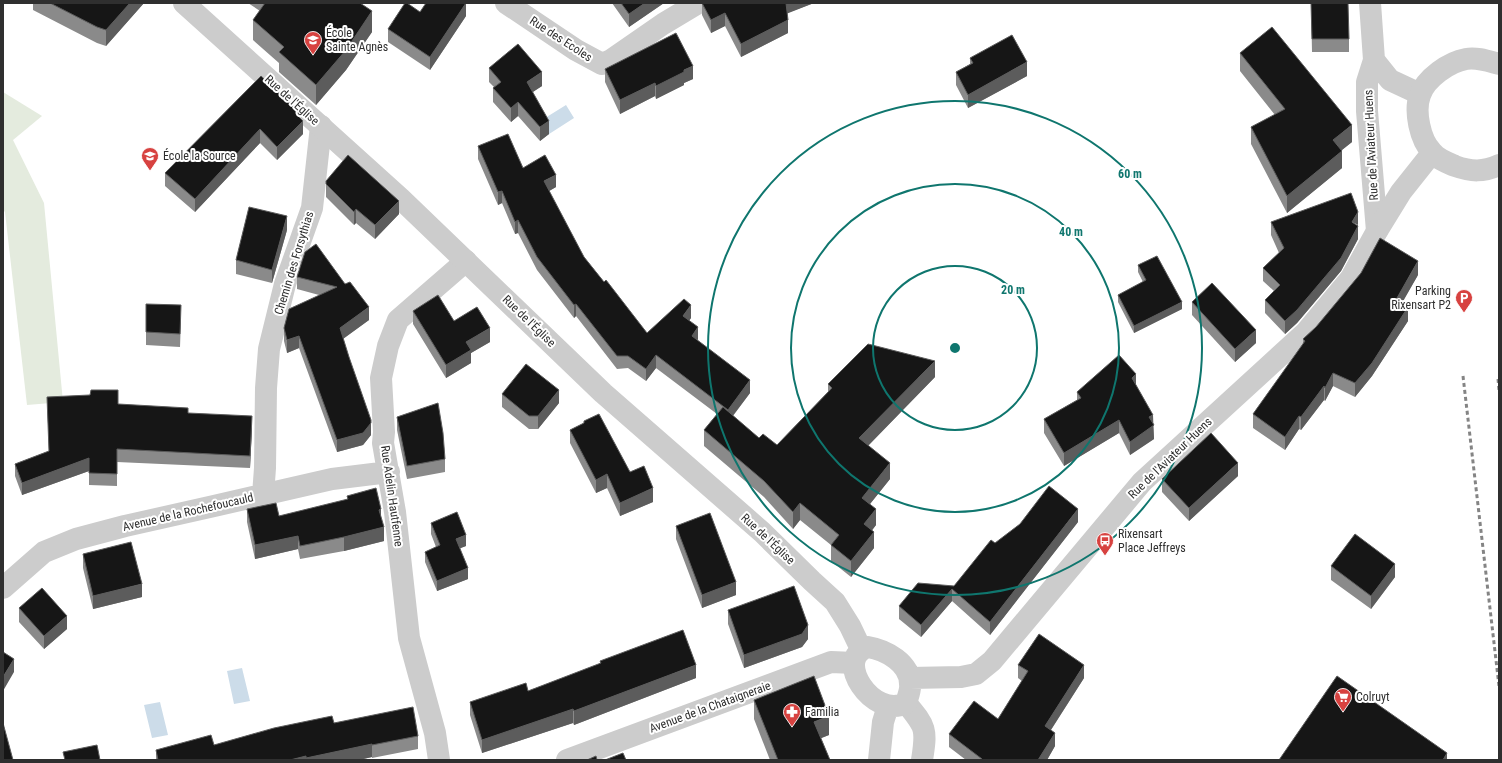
<svg xmlns="http://www.w3.org/2000/svg" width="1502" height="763" font-family="'Roboto Condensed',sans-serif">
<style>
.green{fill:#e4ebde}
.water{fill:#ccdce9}
.lines{fill:none;stroke-linecap:round;stroke-linejoin:round}
.minor{stroke:#ccc;stroke-width:22}
.tertiary{stroke:#ccc;stroke-width:22}
.rail{stroke:#848484;stroke-width:3;stroke-dasharray:4 3;stroke-linecap:butt}
.wall{fill:#8a8a8a}
.shaded-wall{fill:#5c5c5c}
.building{fill:#161616;stroke:#5c5c5c}
.ring{fill:none;stroke:#0f766e;stroke-width:2}
.labels{text-anchor:middle;stroke-width:4;stroke-linejoin:round;paint-order:stroke}
.poi-label{font-size:12px;fill:#2f2f2f;stroke:#fff;text-anchor:start}
.street-label{font-size:12px;fill:#2f2f2f;stroke:#fff}
.centre{fill:#0f766e;stroke:#fff;stroke-width:2}
.ring-label{font-size:12px;text-anchor:middle;font-weight:bold;fill:#0f766e;stroke:#fff;stroke-width:4;stroke-linejoin:round;paint-order:stroke}
</style>
<rect width="100%" height="100%" fill="#fff"/>
<!-- green -->
<path class="green" d="M 3,92 L 42,116 L 13,140 L 44,203 L 63,402 L 27,405 L 5,212 L 3,210 Z"/>
<!-- water -->
<path class="water" d="M 566,105 L 574,118 L 546,136 L 537,123 Z
M 242,668 L 250,701 L 234,704 L 227,671 Z
M 160,702 L 168,735 L 152,738 L 144,705 Z"/>
<g class="lines">
<!-- minor -->
<path class="minor" d="M 506,3 L 576,50 L 602,64 L 611,60 L 663,24 L 698,3
M 1370,3 L 1374,60 L 1390,80 L 1420,94
M 1374,60 L 1367,82 L 1367,111 L 1377,231
M 263,495 L 265,468 L 266,388 L 269,349 L 285,284 L 312,208 L 321,126
M 3,588 L 44,552 L 76,539 L 125,526 L 214,506 L 332,479 L 389,472
M 906,703 C 926,727 927,729 922,760
M 439,760 L 435,733 L 409,638 L 395,512 L 383,443 L 384,432 L 381,378 L 388,346 L 398,320 L 466,261
M 567,760 L 831,662 L 854,663"/>
<!-- tertiary -->
<path class="tertiary" d="M 184,3 L 401,199 L 603,393 L 762,532 L 812,581 L 835,602 L 850,626 L 861,649
M 1499,64 C 1488,61 1477,57 1466,59 C 1449,62 1426,78 1420,95 C 1414,111 1420,140 1432,152 C 1437,159 1448,163 1455,166 C 1472,172 1483,172 1499,165
M 868,647 C 886,650 910,663 910,684 C 911,690 908,696 906,703 C 873,720 832,658 868,647 Z
M 910,678 L 961,677 L 976,674 L 992,661 L 1142,482 L 1306,332 L 1351,278 L 1377,231 L 1401,192 L 1432,153
M 879,760 L 883,722 L 888,706"/>
<!-- rail -->
<path class="rail" d="M 1463,376 L 1499,686
M 1498,379 L 1499,390"/>
</g>
<!-- wall -->
<path class="wall" d="M 33,3 L 144,3 L 106,46 L 97,43 L 33,10 Z
M 248,3 L 360,3 L 372,32 L 346,70 L 316,105 L 279,72 L 279,63 L 253,40 L 253,20 L 260,11 Z
M 466,3 L 466,16 L 430,70 L 388,42 L 388,29 L 420,12 Z
M 612,3 L 664,3 L 629,27 Z
M 702,3 L 814,3 L 787,13 L 788,33 L 741,57 L 725,26 L 711,33 L 702,15 Z
M 1311,3 L 1349,39 L 1349,52 L 1312,52 Z
M 1240,53 L 1352,142 L 1342,150 L 1342,168 L 1287,213 L 1251,144 L 1251,127 L 1275,115 L 1240,71 Z
M 970,58 L 1027,76 L 968,108 L 956,85 L 956,72 L 970,64 Z
M 489,68 L 542,86 L 532,92 L 549,134 L 540,141 L 518,116 L 511,122 L 493,102 L 493,88 L 494,87 L 489,82 Z
M 605,69 L 693,79 L 684,83 L 684,85 L 656,99 L 655,96 L 620,114 L 605,82 Z
M 261,76 L 299,117 L 303,134 L 277,160 L 260,143 L 195,212 L 165,186 L 165,173 Z
M 478,146 L 523,168 L 556,187 L 549,191 L 584,257 L 604,282 L 647,333 L 691,318 L 689,321 L 698,339 L 697,340 L 750,393 L 733,416 L 759,438 L 777,445 L 828,392 L 828,384 L 935,377 L 868,446 L 890,479 L 870,504 L 876,525 L 872,530 L 874,548 L 851,577 L 831,561 L 831,545 L 800,520 L 793,529 L 764,497 L 704,446 L 704,430 L 717,414 L 656,368 L 646,381 L 628,368 L 617,369 L 576,316 L 574,318 L 537,270 L 518,233 L 515,234 L 502,203 L 498,205 L 478,159 Z
M 326,184 L 399,214 L 375,239 L 356,223 L 354,225 L 326,197 Z
M 1271,222 L 1358,225 L 1358,239 L 1341,271 L 1297,323 L 1285,334 L 1265,313 L 1265,300 L 1274,291 L 1263,281 L 1263,268 L 1279,253 L 1271,235 Z
M 287,230 L 272,283 L 236,274 L 236,260 Z
M 305,252 L 369,320 L 343,339 L 371,432 L 371,435 L 363,445 L 337,452 L 299,348 L 287,353 L 284,341 L 284,328 L 319,295 L 297,289 L 297,277 Z
M 1138,265 L 1182,309 L 1134,333 L 1118,302 L 1118,295 L 1143,282 L 1138,272 Z
M 1418,275 L 1402,302 L 1408,321 L 1372,376 L 1355,397 L 1333,386 L 1325,401 L 1324,400 L 1301,430 L 1299,429 L 1285,450 L 1253,428 L 1253,414 L 1303,345 L 1303,339 Z
M 1192,302 L 1256,343 L 1235,362 L 1192,315 Z
M 146,304 L 181,319 L 180,347 L 146,345 Z
M 413,311 L 454,321 L 490,342 L 471,353 L 471,363 L 446,378 L 413,324 Z
M 1136,385 L 1153,424 L 1154,439 L 1130,455 L 1119,433 L 1064,466 L 1044,433 L 1044,419 L 1077,400 L 1077,392 Z
M 502,394 L 559,403 L 538,429 L 529,429 L 502,407 Z
M 47,397 L 118,404 L 188,413 L 252,428 L 250,468 L 117,462 L 117,486 L 89,485 L 89,471 L 22,495 L 15,476 L 15,464 L 49,451 Z
M 397,417 L 445,459 L 445,472 L 407,479 L 397,430 Z
M 584,421 L 630,472 L 653,502 L 620,516 L 607,488 L 596,493 L 570,443 L 570,430 L 584,423 Z
M 1238,476 L 1189,521 L 1162,492 L 1162,479 Z
M 347,496 L 381,518 L 384,541 L 344,551 L 300,559 L 298,549 L 255,559 L 247,522 L 247,509 L 279,516 L 347,500 Z
M 1078,522 L 990,635 L 952,601 L 921,637 L 899,619 L 899,606 L 954,586 L 995,543 Z
M 431,523 L 466,546 L 460,548 L 468,579 L 437,591 L 425,562 L 425,552 L 436,547 L 431,534 Z
M 676,526 L 736,595 L 702,608 L 676,539 Z
M 83,554 L 142,597 L 93,609 L 83,568 Z
M 1331,566 L 1395,577 L 1371,609 L 1331,580 Z
M 19,608 L 67,629 L 44,649 L 19,622 Z
M 728,610 L 808,639 L 802,647 L 744,668 L 728,624 Z
M 600,661 L 696,678 L 574,725 L 573,723 L 482,753 L 470,715 L 470,702 L 528,691 L 600,664 Z
M 1018,665 L 1084,678 L 1051,730 L 1055,746 L 1047,760 L 966,760 L 949,747 L 949,734 L 998,719 L 1022,681 L 1018,678 Z
M 754,700 L 829,735 L 821,738 L 830,760 L 770,760 L 754,719 Z
M 334,723 L 418,736 L 418,749 L 372,758 L 372,757 L 359,760 L 156,760 L 156,750 L 214,745 Z"/>
<!-- shaded-wall -->
<path class="shaded-wall" d="M 130,3 L 144,3 L 106,46 L 106,30 Z
M 466,3 L 466,16 L 430,70 L 430,57 Z
M 645,3 L 664,3 L 629,27 L 629,14 Z
M 786,3 L 814,3 L 786,14 Z
M 372,11 L 372,32 L 346,70 L 316,105 L 316,85 Z
M 725,13 L 725,26 L 711,33 L 711,20 Z
M 788,20 L 788,33 L 741,57 L 741,44 Z
M 1027,62 L 1027,76 L 968,108 L 968,95 Z
M 693,66 L 693,79 L 684,83 L 684,85 L 656,99 L 656,86 L 684,70 Z
M 542,72 L 542,86 L 527,96 L 527,82 Z
M 655,83 L 655,96 L 620,114 L 620,100 Z
M 518,102 L 518,116 L 511,122 L 511,108 Z
M 299,111 L 299,124 L 303,121 L 303,134 L 277,160 L 277,147 L 296,114 Z
M 549,121 L 549,134 L 540,141 L 540,127 Z
M 1352,125 L 1352,142 L 1333,157 L 1333,140 Z
M 260,129 L 260,143 L 195,212 L 195,199 Z
M 1342,151 L 1342,168 L 1287,213 L 1287,196 Z
M 556,175 L 556,187 L 544,194 L 544,181 Z
M 502,191 L 502,203 L 498,205 L 498,192 Z
M 399,201 L 399,214 L 375,239 L 375,225 Z
M 356,209 L 356,223 L 354,225 L 354,212 Z
M 1358,212 L 1358,225 L 1352,222 Z
M 287,216 L 287,230 L 272,283 L 272,270 Z
M 518,220 L 518,233 L 515,234 L 515,222 Z
M 1358,226 L 1358,239 L 1341,271 L 1297,323 L 1285,334 L 1285,321 Z
M 1418,261 L 1418,275 L 1397,312 L 1397,298 Z
M 1182,302 L 1182,309 L 1134,333 L 1134,326 Z
M 576,304 L 576,316 L 574,318 L 574,305 Z
M 691,305 L 691,318 L 683,329 L 683,316 Z
M 369,307 L 369,320 L 340,341 L 340,328 Z
M 1408,307 L 1408,321 L 1372,376 L 1355,397 L 1355,383 Z
M 698,327 L 698,339 L 692,349 L 692,336 Z
M 490,328 L 490,342 L 471,353 L 471,363 L 446,378 L 446,365 L 466,342 Z
M 1256,330 L 1256,343 L 1235,362 L 1235,349 Z
M 299,336 L 299,348 L 287,353 L 287,340 Z
M 656,355 L 656,368 L 646,381 L 646,369 Z
M 935,361 L 935,377 L 859,455 L 859,438 Z
M 1333,373 L 1333,386 L 1325,401 L 1325,388 Z
M 1136,374 L 1136,387 L 1132,378 Z
M 750,380 L 750,393 L 728,422 L 728,410 Z
M 1324,386 L 1324,400 L 1301,430 L 1301,417 Z
M 559,390 L 559,403 L 538,429 L 538,416 Z
M 1153,415 L 1154,439 L 1130,455 L 1130,442 L 1149,417 Z
M 252,416 L 252,428 L 250,468 L 250,456 Z
M 1299,416 L 1299,429 L 1285,450 L 1285,437 Z
M 371,420 L 371,435 L 363,445 L 337,452 L 337,440 Z
M 1119,420 L 1119,433 L 1064,466 L 1064,453 Z
M 89,458 L 89,471 L 22,495 L 22,483 Z
M 890,463 L 890,479 L 862,514 L 862,498 Z
M 1238,463 L 1238,476 L 1189,521 L 1189,508 Z
M 607,474 L 607,488 L 596,493 L 596,480 Z
M 653,488 L 653,502 L 620,516 L 620,503 Z
M 800,503 L 800,520 L 793,529 L 793,512 Z
M 381,509 L 381,523 L 379,510 Z
M 876,509 L 876,525 L 864,541 L 864,524 Z
M 1078,509 L 1078,522 L 990,635 L 990,622 Z
M 384,527 L 384,541 L 344,551 L 344,537 Z
M 874,532 L 874,548 L 851,577 L 851,561 Z
M 466,535 L 466,546 L 456,550 L 456,539 Z
M 298,536 L 298,549 L 255,559 L 255,545 Z
M 1395,564 L 1395,577 L 1371,609 L 1371,596 Z
M 468,568 L 468,579 L 437,591 L 437,581 Z
M 736,582 L 736,595 L 702,608 L 702,595 Z
M 142,584 L 142,597 L 93,609 L 93,596 Z
M 952,589 L 952,601 L 921,637 L 921,625 Z
M 67,616 L 67,629 L 44,649 L 44,636 Z
M 808,625 L 808,639 L 802,647 L 744,668 L 744,655 Z
M 14,659 L 14,672 L 3,691 L 3,677 Z
M 696,665 L 696,678 L 574,725 L 574,711 Z
M 1084,665 L 1084,678 L 1045,739 L 1045,726 Z
M 573,709 L 573,723 L 482,753 L 482,740 Z
M 829,716 L 829,735 L 814,741 L 814,722 Z
M 1055,733 L 1055,746 L 1047,760 L 1038,760 Z
M 372,744 L 372,757 L 359,760 L 306,760 L 306,758 Z
M 1447,753 L 1447,760 L 1443,760 Z
M 306,756 L 306,760 L 290,760 Z"/>
<!-- building -->
<path class="building" d="M 50,3 L 130,3 L 106,30 L 97,27 Z
M 265,3 L 360,3 L 372,11 L 346,50 L 316,85 L 279,52 L 284,47 L 253,20 Z
M 405,3 L 407,3 L 420,12 L 426,3 L 466,3 L 430,57 L 388,29 Z
M 621,3 L 645,3 L 629,14 Z
M 702,3 L 786,3 L 788,20 L 741,44 L 725,13 L 711,20 Z
M 1311,3 L 1348,3 L 1349,39 L 1312,39 Z
M 1272,27 L 1352,125 L 1333,140 L 1342,151 L 1287,196 L 1251,127 L 1285,109 L 1240,53 Z
M 676,33 L 693,66 L 684,70 L 684,72 L 656,86 L 655,83 L 620,100 L 605,69 Z
M 1012,35 L 1027,62 L 968,95 L 956,72 L 973,63 L 970,58 Z
M 518,44 L 542,72 L 527,82 L 549,121 L 540,127 L 518,102 L 511,108 L 493,88 L 501,82 L 489,68 Z
M 261,76 L 299,111 L 296,114 L 303,121 L 277,147 L 260,129 L 195,199 L 165,173 Z
M 508,134 L 523,168 L 545,155 L 556,175 L 544,181 L 584,257 L 604,282 L 606,280 L 647,333 L 684,299 L 691,305 L 683,316 L 698,327 L 692,336 L 750,380 L 728,410 L 656,355 L 646,369 L 628,356 L 617,356 L 576,304 L 574,305 L 537,257 L 518,220 L 515,222 L 502,191 L 498,192 L 478,146 Z
M 348,155 L 399,201 L 375,225 L 356,209 L 354,212 L 326,184 L 326,181 Z
M 1351,193 L 1358,212 L 1352,222 L 1358,226 L 1341,258 L 1297,310 L 1285,321 L 1265,300 L 1280,285 L 1263,268 L 1284,248 L 1271,222 Z
M 249,207 L 287,216 L 272,270 L 236,260 Z
M 1380,238 L 1418,261 L 1397,298 L 1408,307 L 1372,363 L 1355,383 L 1333,373 L 1325,388 L 1324,386 L 1301,417 L 1299,416 L 1285,437 L 1253,414 L 1305,341 L 1303,339 L 1316,327 L 1361,273 Z
M 316,244 L 345,284 L 350,282 L 369,307 L 340,328 L 349,357 L 371,420 L 371,423 L 363,433 L 337,440 L 299,336 L 287,340 L 284,328 L 289,309 L 337,287 L 297,277 L 305,252 Z
M 1157,256 L 1182,302 L 1134,326 L 1118,295 L 1146,280 L 1138,265 Z
M 1212,283 L 1256,330 L 1235,349 L 1192,302 Z
M 438,295 L 454,321 L 477,307 L 490,328 L 466,342 L 471,350 L 446,365 L 413,311 Z
M 146,304 L 181,305 L 180,334 L 146,332 Z
M 868,344 L 935,361 L 859,438 L 890,463 L 862,498 L 876,509 L 864,524 L 874,532 L 851,561 L 831,545 L 839,535 L 800,503 L 793,512 L 764,481 L 704,430 L 723,407 L 759,438 L 763,434 L 777,445 L 832,388 L 828,384 Z
M 1119,355 L 1136,374 L 1132,378 L 1153,415 L 1149,417 L 1154,425 L 1130,442 L 1119,420 L 1064,453 L 1044,419 L 1081,398 L 1077,392 Z
M 526,364 L 559,390 L 538,416 L 529,416 L 502,394 Z
M 91,390 L 118,390 L 118,404 L 188,408 L 188,413 L 252,416 L 250,456 L 117,449 L 117,474 L 89,473 L 89,458 L 22,483 L 15,464 L 49,451 L 47,397 L 90,395 Z
M 438,403 L 443,433 L 445,459 L 407,466 L 397,417 Z
M 599,414 L 630,472 L 644,466 L 653,488 L 620,503 L 607,474 L 596,480 L 570,430 L 584,423 L 584,421 Z
M 1211,433 L 1238,463 L 1189,508 L 1162,479 Z
M 1049,486 L 1078,509 L 990,622 L 952,589 L 921,625 L 899,606 L 918,583 L 954,586 L 991,540 L 995,543 L 1020,524 Z
M 376,488 L 381,509 L 379,510 L 384,527 L 344,537 L 300,546 L 298,536 L 255,545 L 247,509 L 276,503 L 279,516 L 348,499 L 347,496 Z
M 457,512 L 466,535 L 456,539 L 468,568 L 437,581 L 425,552 L 440,545 L 431,523 Z
M 710,513 L 736,582 L 702,595 L 676,526 Z
M 1355,534 L 1395,564 L 1371,596 L 1331,566 Z
M 131,542 L 142,584 L 93,596 L 83,554 Z
M 794,586 L 808,625 L 802,634 L 744,655 L 728,610 Z
M 42,588 L 67,616 L 44,636 L 19,608 Z
M 683,630 L 696,665 L 574,711 L 573,709 L 482,740 L 470,702 L 526,683 L 528,691 L 601,663 L 600,661 Z
M 1039,634 L 1084,665 L 1045,726 L 1055,733 L 1038,760 L 981,760 L 982,759 L 949,734 L 974,701 L 998,719 L 1028,671 L 1018,665 Z
M 3,652 L 14,659 L 3,677 Z
M 814,676 L 829,716 L 814,722 L 830,760 L 778,760 L 754,700 Z
M 1337,676 L 1447,753 L 1443,760 L 1279,760 Z
M 413,707 L 418,736 L 372,745 L 372,744 L 306,758 L 306,756 L 290,760 L 158,760 L 156,750 L 211,735 L 214,745 L 274,728 L 332,716 L 334,723 Z
M 3,723 L 13,760 L 3,760 Z
M 97,745 L 100,760 L 65,760 L 63,752 Z
M 623,753 L 626,760 L 605,760 Z
M 596,756 L 597,760 L 587,760 Z"/>
<!-- distance rings -->
<g class="ring">
<circle cx="955" cy="348" r="82"/>
<circle cx="955" cy="348" r="164"/>
<circle cx="955" cy="348" r="247"/>
</g>
<!-- icons -->
<defs>
<symbol id="school-pin" viewBox="-11 -11 22 30"><path d="M0 17L-7.5 6A9.5 9.5 0 1 1 7.5 6Z" fill="#d74240" stroke="#fff"/><path d="M0-5L7-2L0 1L-7-2ZM-4 1L0 2.5L4 1V4Q0 6-4 4Z" fill="#fff"/></symbol>
<symbol id="parking-pin" viewBox="-11 -11 22 30"><path d="M0 17L-7.5 6A9.5 9.5 0 1 1 7.5 6Z" fill="#d74240" stroke="#fff"/><path d="M-3.5-5.5H1a3.5 3.5 0 0 1 0 7H-1V5.5H-3.5ZM-1-3.4V-.6H.8a1.4 1.4 0 0 0 0-2.8Z" fill="#fff"/></symbol>
<symbol id="bus-pin" viewBox="-11 -11 22 30"><path d="M0 17L-7.5 6A9.5 9.5 0 1 1 7.5 6Z" fill="#d74240" stroke="#fff"/><path d="M-5-6H5V4H4V6H2V4H-2V6H-4V4H-5ZM-3.5-4V0h7V-4ZM-3.5 1.2v1.5H-2V1.2ZM2 1.2v1.5H3.5V1.2Z" fill="#fff"/></symbol>
<symbol id="supermarket-pin" viewBox="-11 -11 22 30"><path d="M0 17L-7.5 6A9.5 9.5 0 1 1 7.5 6Z" fill="#d74240" stroke="#fff"/><path d="M-6-5.5h2.5l.6 2H6L4.5 2H-2.5L-4.4-4H-6ZM-1.5 3.2a1.3 1.3 0 1 0 .1 0ZM3 3.2a1.3 1.3 0 1 0 .1 0Z" fill="#fff"/></symbol>
<symbol id="pharmacy-pin" viewBox="-11 -11 22 30"><path d="M0 17L-7.5 6A9.5 9.5 0 1 1 7.5 6Z" fill="#d74240" stroke="#fff"/><path d="M-2-6h4v4h4v4h-4v4h-4v-4h-4v-4h4Z" fill="#fff"/></symbol>
</defs>
<g fill-rule="evenodd">
<use href="#school-pin" x="303" y="30" width="20" height="27"/>
<use href="#school-pin" x="140" y="146" width="20" height="27"/>
<use href="#parking-pin" x="1454" y="288" width="20" height="27"/>
<use href="#bus-pin" x="1095" y="531" width="20" height="27"/>
<use href="#supermarket-pin" x="1333" y="687" width="20" height="27"/>
<use href="#pharmacy-pin" x="782" y="702" width="20" height="27"/>
</g>
<g class="labels">
<!-- poi labels -->
<g class="poi-label">
<text x="326" y="37">École<tspan x="326" dy="14">Sainte Agnès</tspan></text>
<text x="163" y="160">École la Source</text>
<text x="1451" y="295" text-anchor="end">Parking<tspan x="1451" dy="14">Rixensart P2</tspan></text>
<text x="1118" y="538">Rixensart<tspan x="1118" dy="14">Place Jeffreys</tspan></text>
<text x="1356" y="701">Colruyt</text>
<text x="805" y="716">Familia</text>
</g>
<!-- street labels -->
<g class="street-label">
<text transform="translate(561 39) rotate(33)" y="4">Rue des Ecoles</text>
<text transform="translate(292 100) rotate(42)" y="4">Rue de l'Église</text>
<text transform="translate(1371 145) rotate(-93)" y="4">Rue de l'Aviateur Huens</text>
<text transform="translate(294 263) rotate(-73)" y="4">Chemin des Forsythias</text>
<text transform="translate(529 321) rotate(44)" y="4">Rue de l'Église</text>
<text transform="translate(1170 458) rotate(-44)" y="4">Rue de l'Aviateur Huens</text>
<text transform="translate(392 496) rotate(82)" y="4">Rue Adelin Hautfenne</text>
<text transform="translate(188 512) rotate(-13)" y="4">Avenue de la Rochefoucauld</text>
<text transform="translate(768 539) rotate(43)" y="4">Rue de l'Église</text>
<text transform="translate(710 707) rotate(-20)" y="4">Avenue de la Chataigneraie</text>
</g>
</g>
<circle cx="955" cy="348" r="6" class="centre"/>
<g class="ring-label">
<text x="1130" y="178">60 m</text>
<text x="1071" y="236">40 m</text>
<text x="1013" y="294">20 m</text>
</g>
<!-- border -->
<rect width="1502" height="763" fill="none" stroke="#2f2f2f" stroke-width="8"/>
</svg>
